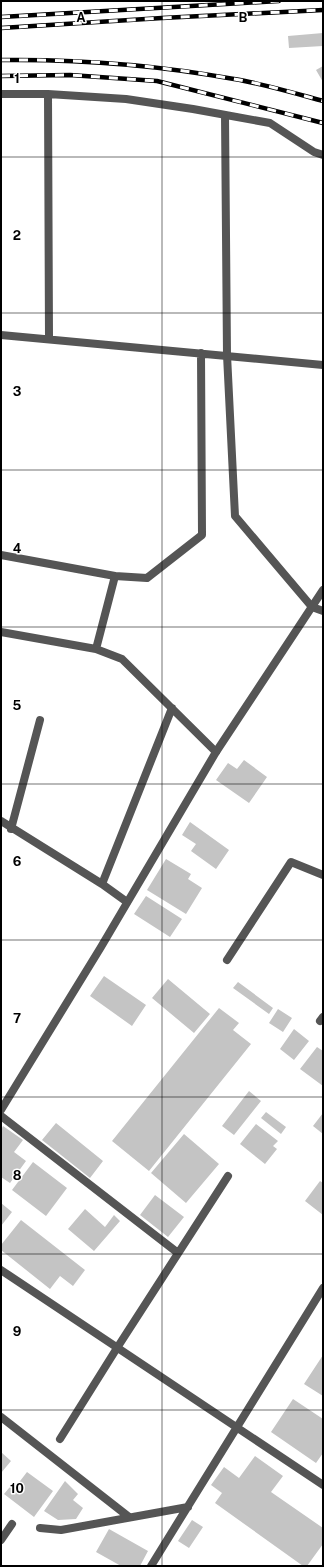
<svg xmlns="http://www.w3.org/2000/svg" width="324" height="1567" font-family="'Public Sans',sans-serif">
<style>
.building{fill:#c4c4c4}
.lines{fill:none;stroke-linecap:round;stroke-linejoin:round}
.minor{stroke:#555;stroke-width:8}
.tertiary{stroke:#555;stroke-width:8}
.rail-casing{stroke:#000;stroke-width:4.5}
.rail{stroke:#fff;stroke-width:3;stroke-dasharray:9;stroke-linecap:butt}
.grid{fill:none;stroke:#000;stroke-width:1;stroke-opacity:0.55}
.grid-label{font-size:13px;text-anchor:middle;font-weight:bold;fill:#000;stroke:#fff;stroke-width:3;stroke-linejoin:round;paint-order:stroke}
</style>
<rect width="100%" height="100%" fill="#fff"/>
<!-- building -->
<path class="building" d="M 323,33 L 323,46 L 289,48 L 288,36 Z
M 323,66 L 323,82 L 316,70 Z
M 244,760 L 267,777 L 249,803 L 216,780 L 228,763 L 237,769 Z
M 190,822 L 229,850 L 216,869 L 191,851 L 196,844 L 182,835 Z
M 166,859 L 191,874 L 188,879 L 202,888 L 186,914 L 147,890 Z
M 146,896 L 182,919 L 170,937 L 134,914 Z
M 104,976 L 146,1005 L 132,1026 L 90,996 Z
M 168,979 L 210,1014 L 194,1033 L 152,998 Z
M 238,982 L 273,1008 L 269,1014 L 233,988 Z
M 219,1008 L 239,1023 L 233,1030 L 251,1044 L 149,1171 L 112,1141 Z
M 278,1009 L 292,1018 L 283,1032 L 269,1023 Z
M 294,1029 L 309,1041 L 294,1060 L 280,1049 Z
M 317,1047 L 323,1051 L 323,1086 L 300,1069 Z
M 249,1091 L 261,1101 L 234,1135 L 222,1126 Z
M 266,1112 L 286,1127 L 281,1134 L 261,1118 Z
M 323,1113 L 323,1134 L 313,1126 Z
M 56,1123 L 103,1161 L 90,1178 L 42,1140 Z
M 256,1124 L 278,1141 L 273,1146 L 277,1149 L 265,1164 L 240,1144 Z
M 3,1126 L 23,1140 L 14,1152 L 26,1161 L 10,1183 L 1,1177 L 1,1130 Z
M 184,1134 L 219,1164 L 186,1203 L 151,1173 Z
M 33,1162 L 67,1188 L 46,1216 L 12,1190 Z
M 320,1181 L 323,1183 L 323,1215 L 305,1201 Z
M 155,1195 L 184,1217 L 168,1237 L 140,1215 Z
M 1,1203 L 12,1212 L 1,1226 Z
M 85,1209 L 105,1227 L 114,1215 L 120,1221 L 94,1251 L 68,1229 Z
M 21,1220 L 85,1270 L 73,1286 L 60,1276 L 50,1289 L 1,1250 L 1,1245 Z
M 323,1355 L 323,1396 L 304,1384 Z
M 293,1399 L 323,1419 L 323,1453 L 316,1463 L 271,1432 Z
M 1,1452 L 11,1461 L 1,1473 Z
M 255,1456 L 283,1476 L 271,1492 L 323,1528 L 323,1544 L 307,1566 L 303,1566 L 215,1503 L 222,1493 L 211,1485 L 224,1467 L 239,1478 Z
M 27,1472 L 53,1491 L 34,1517 L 4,1494 L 14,1482 L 17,1485 Z
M 65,1481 L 78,1494 L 73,1500 L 83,1508 L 76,1519 L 58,1520 L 44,1511 Z
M 192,1520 L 203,1527 L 189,1548 L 178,1541 Z
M 109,1529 L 148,1551 L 140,1566 L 121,1566 L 96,1552 Z"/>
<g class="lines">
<!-- minor -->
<path class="minor" d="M 1,94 L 48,94 L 126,99 L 193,109 L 270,123 L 314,152 L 323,155
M 48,94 L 49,339
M 225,115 L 227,355 L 235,516 L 312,607 L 323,611
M 1,335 L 323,365
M 1,555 L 115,576
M 1,632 L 96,649 L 122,659 L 216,752
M 96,649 L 115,576 L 147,578 L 202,535 L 201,353
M 1,821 L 102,884 L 127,902
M 11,829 L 40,720
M 102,884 L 172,708
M 227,960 L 291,862 L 323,875
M 320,1021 L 323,1017
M 1,1116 L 178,1253
M 1,1270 L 323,1485
M 1,1417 L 129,1517
M 60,1439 L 117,1348 L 228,1176
M 40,1528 L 61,1530 L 188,1507
M 1,1540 L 12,1524
M 151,1566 L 323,1288"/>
<!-- tertiary -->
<path class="tertiary" d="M 1,1110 L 101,947 L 216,752 L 323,590"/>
<defs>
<path id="rail" d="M 1,17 L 279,1
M 1,28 L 162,18 L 323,10
M 1,60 C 79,59 157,65 234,79 C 264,84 294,93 323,101
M 1,76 L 70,75 L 157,81 L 323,123"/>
</defs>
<!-- rail casing -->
<use href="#rail" class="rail-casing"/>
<!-- rail -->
<use href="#rail" class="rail"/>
</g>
<!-- grid -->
<path class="grid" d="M 162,1 L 162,1566M 1,157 L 323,157M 1,313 L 323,313M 1,470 L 323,470M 1,627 L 323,627M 1,784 L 323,784M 1,940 L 323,940M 1,1097 L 323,1097M 1,1254 L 323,1254M 1,1410 L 323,1410"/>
<g class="grid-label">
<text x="81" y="22">A</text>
<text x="243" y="22">B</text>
<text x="17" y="83">1</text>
<text x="17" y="240">2</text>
<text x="17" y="396">3</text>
<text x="17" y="553">4</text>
<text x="17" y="710">5</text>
<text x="17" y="866">6</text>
<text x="17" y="1023">7</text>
<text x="17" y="1180">8</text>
<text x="17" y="1336">9</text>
<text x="17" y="1493">10</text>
</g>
<!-- border -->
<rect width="324" height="1567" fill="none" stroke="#000000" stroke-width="4"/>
</svg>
